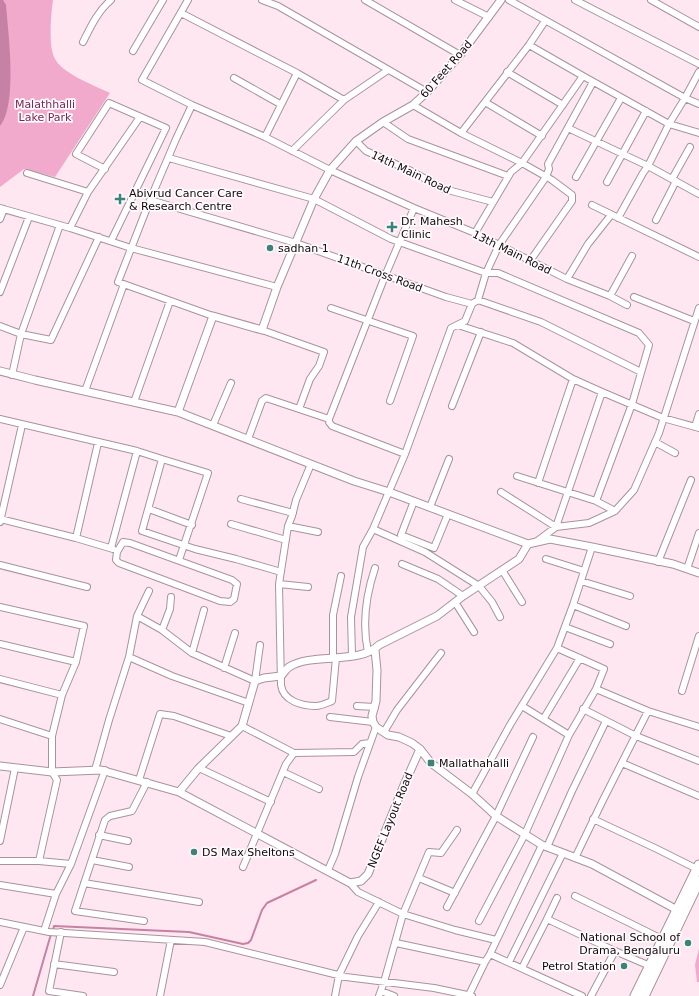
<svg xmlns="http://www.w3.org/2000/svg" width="699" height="996" font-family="'DejaVu Sans',sans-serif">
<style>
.green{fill:#f1aacc}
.water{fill:#c781a4}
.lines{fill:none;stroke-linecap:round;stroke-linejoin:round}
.stream{stroke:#c781a4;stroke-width:2}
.minor-casing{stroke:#a8939c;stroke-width:8}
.tertiary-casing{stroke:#a8939c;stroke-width:9}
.primary-casing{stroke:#a8939c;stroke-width:11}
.minor{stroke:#fff;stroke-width:6}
.tertiary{stroke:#fff;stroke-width:7}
.primary{stroke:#fff;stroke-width:9}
.poi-dot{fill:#3b827b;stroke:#fffafc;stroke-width:1.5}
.labels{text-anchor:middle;stroke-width:3.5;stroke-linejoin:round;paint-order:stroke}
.street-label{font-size:11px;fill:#11090d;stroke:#fffafc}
.park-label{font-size:11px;fill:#792655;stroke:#fffafc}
.poi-label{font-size:11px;fill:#11090d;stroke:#fffafc;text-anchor:start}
</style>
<rect width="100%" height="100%" fill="#fee7f1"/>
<!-- green -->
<path class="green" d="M 0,0 L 53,0 C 51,14 48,47 55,59 C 62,73 95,86 110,93 L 55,177 L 24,169 L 0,187 Z
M 699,948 L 699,982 L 697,982 L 695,965 Z"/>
<!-- water -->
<path class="water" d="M 0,0 L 3,0 L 6,5 C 8,32 18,105 0,126 Z"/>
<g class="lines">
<!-- stream -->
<path class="stream" d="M 53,930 L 54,926 L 189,932 L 243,944 L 248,943 L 251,940 L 262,910 L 267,903 L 316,880
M 33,996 L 51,934"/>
<defs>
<path id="minor" d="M 188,0 L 142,80 L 192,105 L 265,137 L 330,170 L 414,208 L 475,233 L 567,279 L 610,296 L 627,305
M 262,0 L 278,6 L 427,92
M 365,0 L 460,55
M 455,0 L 489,17
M 509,0 L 685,98 L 699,72
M 575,0 L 699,64
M 651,0 L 699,27
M 181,13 L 297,73 L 344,100
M 83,42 C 91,26 98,11 111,0
M 529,45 L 583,76
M 133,51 L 163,0
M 507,72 L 563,105
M 234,78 L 280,104
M 485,102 L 542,136
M 192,105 L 176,139 L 150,200 L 118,282 L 213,316
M 413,105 L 461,133 L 522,163 L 552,180 L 572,195 L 572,201 L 530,261
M 383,122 L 408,139 L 508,176
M 568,128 L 648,166 L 699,194
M 461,133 L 529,45 L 545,21
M 265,137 L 297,73
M 356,141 L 366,151 L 411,171 L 444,189 L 493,202
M 292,151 L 344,100 L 388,70
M 169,158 L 314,199 L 391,239 L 486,273 L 498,273 L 639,333 L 649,345 L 632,404 L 596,501 L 517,476
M 105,169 L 76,154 L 109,103 L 166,128 L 111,241
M 27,173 L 88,192
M 576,177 L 621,98
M 672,179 L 690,147
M 607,182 L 646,111
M 150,200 L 296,243 L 446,297 L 472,304
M 592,205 L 699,257
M 0,208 L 70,228 L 131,248 L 277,287
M 618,218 L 643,173 L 648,166 L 669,124 L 699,133
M 0,219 L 4,209
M 656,220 L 676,181
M 70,228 L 88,192 L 140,117
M 475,233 L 511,172 L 522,163 L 583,76 L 669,124 L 685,98 L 699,104
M 567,279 L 588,244 L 611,215
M 0,292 L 29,217
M 610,296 L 632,256
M 634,297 L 694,321
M 478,300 L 541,322 L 641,372
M 331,308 L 413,336 L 390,401
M 458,325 L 513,343 L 573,379 L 602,392 L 663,418 L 699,428
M 0,326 L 21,334 L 51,340 L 99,237
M 262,330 L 324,352 L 319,366 L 310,379 L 299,409
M 12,375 L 21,334 L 60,225
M 85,391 L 124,284
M 134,402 L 170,301
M 452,406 L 481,332
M 0,419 L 137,451 L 162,459 L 142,531 L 195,549 L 236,559 L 281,572
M 213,425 L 231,383
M 695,427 L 699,414
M 248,439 L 262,401 L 266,398 L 329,419
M 655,442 L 675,453
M 405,454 L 332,426 L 329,422 L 329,419 L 385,276 L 414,208
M 162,459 L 208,473 L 180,557
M 311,464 L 296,500 L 292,516 L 288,526 L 279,584 L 281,685 C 283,701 302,706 316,706 C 321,706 327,703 332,701 L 336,658
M 538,483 L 573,379
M 501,492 L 556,527 L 602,392
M 241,499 L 293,513
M 414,501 L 401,535 L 434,548 L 448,514
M 596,501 L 615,511
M 430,507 L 449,459
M 149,509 L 192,525
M 0,519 L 76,538 L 113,549
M 0,522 L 22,425
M 231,524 L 286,540
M 288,526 L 318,532
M 373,529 L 425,552 L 479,586 L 492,602 L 500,617
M 76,538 L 98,443
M 123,542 L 130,543 L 232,580 L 237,584 L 234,599 L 230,602 L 220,601 L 119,563 L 116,560 L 117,552 Z
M 536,542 L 556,527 L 589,523 L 615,511 L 634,490 L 659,433 L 699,308
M 111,548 L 137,451
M 546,559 L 584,571
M 658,562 L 691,480
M 402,564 L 438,579 L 463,596
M 0,565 L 87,587
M 687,569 L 699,533
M 502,570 L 522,602
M 581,581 L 630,596
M 279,584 L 308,587
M 455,602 L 474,632
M 573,605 L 626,626
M 0,607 L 84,626 L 76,662 L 62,695 L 52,736 L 52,772 L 57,780 L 39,861
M 137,616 L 162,630 L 192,653 L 255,681 L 260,645
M 565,627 L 610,644
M 162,630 L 170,609 L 171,597
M 0,644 L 76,662
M 368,652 C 362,624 366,595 375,568
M 192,653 L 204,610
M 352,656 L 351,617 L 363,547 L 373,529 L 405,454 L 451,328 L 465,321 L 472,304 L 478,300 L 486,273 L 499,245 L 546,177 L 549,169 L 548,164 L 593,82
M 129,657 L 172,676 L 249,703
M 333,658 L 333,615 L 341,576
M 224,668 L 235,633
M 0,679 L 62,695
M 596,689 L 648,711 L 699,727
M 682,691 L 699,636
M 357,706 L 375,707
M 522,706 L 569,735 L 596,689 L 604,669 L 557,648
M 583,709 L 636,736 L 699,761
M 330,717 L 373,722
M 544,718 L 580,658
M 0,719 L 52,736
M 242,726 L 294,753 L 286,764 L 243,867
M 384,732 L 397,710 L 441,653
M 294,753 L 354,752 L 362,744 L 370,743
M 622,763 L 699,796
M 199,768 L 271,802
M 95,770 L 109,720 L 129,657 L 137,616 L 149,591
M 283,772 L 319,789
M 139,780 L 160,714 L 174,716 L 231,736
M 472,794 L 510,725 L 557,648 L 573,605 L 592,547
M 593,819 L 657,849 L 697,869
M 457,830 L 441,853 L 429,852 L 403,914 L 455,930 L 496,940
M 99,835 L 128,841
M 0,841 L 15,768
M 547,847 L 572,791 L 606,721
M 575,858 L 603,800 L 648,711
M 92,860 L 129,867
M 0,861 L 39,861 L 71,864
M 328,870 L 335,854 L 358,777 L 376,727
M 419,878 L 455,893
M 84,883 L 199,902
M 350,883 L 358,892 L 403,914 L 384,982 L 379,996
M 0,885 L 56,894
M 575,896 L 662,939
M 447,907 L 496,816 L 533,737
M 547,919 L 557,898
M 144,921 L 75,911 L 105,820 L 110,816 L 132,811 L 147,782
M 479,921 L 525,834 L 569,735
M 0,922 L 49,932 L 205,942 L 346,977 L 434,988 L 472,996
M 44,931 L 56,894 L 71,864 L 105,770
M 61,932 L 49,991 L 83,996
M 396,943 L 485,962 L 490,954 L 582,996
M 490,954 L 542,845
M 509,962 L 563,853
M 54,964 L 114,972
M 522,968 L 547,919 L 615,951
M 0,985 L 24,927
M 381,991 L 394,996
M 469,995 L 485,962
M 160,996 L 171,940
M 335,996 L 339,975 L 358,936 L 379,902
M 591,996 L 615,951 L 650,966"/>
<path id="tertiary" d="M 0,371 L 35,380 L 178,412 L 354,481 L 389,492 L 528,544 L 550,539 L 592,547 L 673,564 L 699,573
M 178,412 L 213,316 L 262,330 L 277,287 L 314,199 L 330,170 L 356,141 L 383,122 L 413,105 L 427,92 L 460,55 L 501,0
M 375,650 L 377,670 L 376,701 L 372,716 L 373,722 L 376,727 L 388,735 L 399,737 L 412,743 L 420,749
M 0,766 L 52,772 L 101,770 L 179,792 L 350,883 L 361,881 L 368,874 L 404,785 L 420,749 L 431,763 L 472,794 L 496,816 L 542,845 L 592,864 L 681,912
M 179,792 L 198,769 L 242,726 L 255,681 L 264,678 L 281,676 C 284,673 286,669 289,667 C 312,652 360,665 379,645 L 437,616 L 463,596 L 519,559 L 528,544"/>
<path id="primary" d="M 635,996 L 699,865
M 644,996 L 699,881"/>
</defs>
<!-- minor casing -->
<use href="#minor" class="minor-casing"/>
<!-- tertiary casing -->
<use href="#tertiary" class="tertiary-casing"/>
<!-- primary casing -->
<use href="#primary" class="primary-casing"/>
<!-- minor -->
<use href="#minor" class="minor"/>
<!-- tertiary -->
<use href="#tertiary" class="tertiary"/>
<!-- primary -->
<use href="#primary" class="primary"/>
</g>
<!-- markers -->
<g class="poi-dot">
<path d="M118 193h4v4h4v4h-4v4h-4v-4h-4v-4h4z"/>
<path d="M390 221h4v4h4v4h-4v4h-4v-4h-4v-4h4z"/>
<circle cx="270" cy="248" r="4"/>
<rect x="427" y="759" width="8" height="8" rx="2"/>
<circle cx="194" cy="852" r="4"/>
<circle cx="688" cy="943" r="4"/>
<circle cx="624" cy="966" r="4"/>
</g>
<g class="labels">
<!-- street labels -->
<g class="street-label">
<text transform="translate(446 69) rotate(-49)" y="4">60 Feet Road</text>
<text transform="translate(411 172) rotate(25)" y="4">14th Main Road</text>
<text transform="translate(512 252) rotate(26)" y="4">13th Main Road</text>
<text transform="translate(380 273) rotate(20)" y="4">11th Cross Road</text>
<text transform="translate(390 820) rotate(-68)" y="4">NGEF Layout Road</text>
</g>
<!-- park labels -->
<g class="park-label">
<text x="45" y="108">Malathhalli<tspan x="45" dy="13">Lake Park</tspan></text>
</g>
<!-- poi labels -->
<g class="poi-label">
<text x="129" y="197">Abivrud Cancer Care<tspan x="129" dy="13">&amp; Research Centre</tspan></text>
<text x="401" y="225">Dr. Mahesh<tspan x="401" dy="13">Clinic</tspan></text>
<text x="278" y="252">sadhan 1</text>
<text x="439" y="767">Mallathahalli</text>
<text x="202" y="856">DS Max Sheltons</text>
<text x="680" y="941" text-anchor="end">National School of<tspan x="680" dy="13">Drama, Bengaluru</tspan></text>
<text x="616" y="970" text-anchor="end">Petrol Station</text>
</g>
</g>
</svg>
